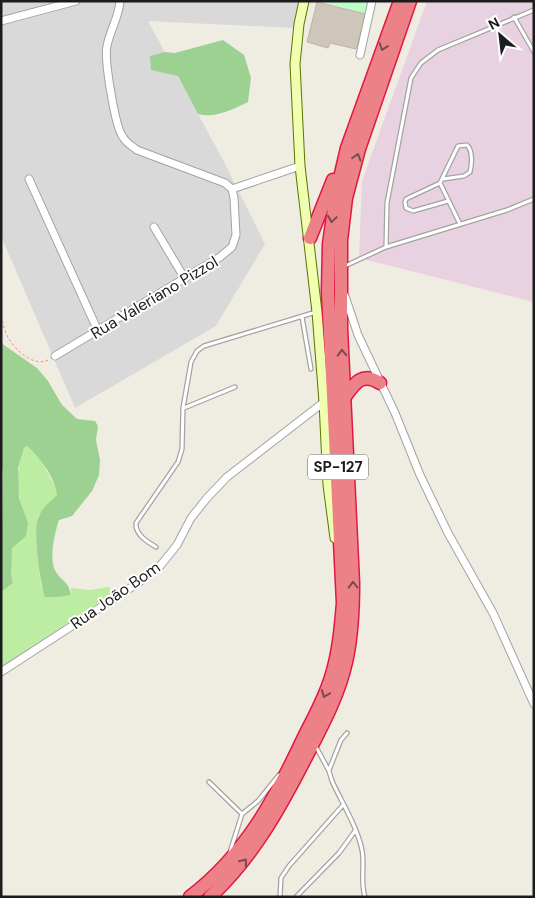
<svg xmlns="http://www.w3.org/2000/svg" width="535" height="898" font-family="'DM Sans',sans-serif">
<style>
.residential{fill:#dad9d9}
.industrial{fill:#e8d2e1}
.grass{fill:#bdeda2}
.forest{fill:#9cd192}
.park{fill:#b9fdc8}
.building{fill:#cec6ba;stroke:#c1b4a2}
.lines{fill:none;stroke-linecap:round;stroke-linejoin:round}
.lane-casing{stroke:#a3a3a3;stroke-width:5.5}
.street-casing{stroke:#a3a3a3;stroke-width:9}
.secondary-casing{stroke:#5a7600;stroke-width:11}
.highway-casing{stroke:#e31742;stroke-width:15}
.path{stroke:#ff8761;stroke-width:1;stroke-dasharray:2.5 2.5;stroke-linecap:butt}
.lane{stroke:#fff;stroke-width:3}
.street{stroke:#fff;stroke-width:7}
.secondary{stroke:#effeb0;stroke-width:9}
.highway{stroke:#ec8288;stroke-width:12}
.oneway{stroke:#7a4a4d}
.labels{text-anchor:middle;stroke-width:4;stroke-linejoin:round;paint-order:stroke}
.shield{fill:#fff;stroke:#606060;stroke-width:1}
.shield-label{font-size:15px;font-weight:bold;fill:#1c1c1c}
.street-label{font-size:16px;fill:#1c1c1c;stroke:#fff}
</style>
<rect width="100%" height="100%" fill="#efece1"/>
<!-- residential -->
<path class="residential" d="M 1,1 L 301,1 L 293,28 L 148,21 L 223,160 L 265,244 L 216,326 L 75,408 L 1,236 Z"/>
<!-- industrial -->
<path class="industrial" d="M 427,1 L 534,1 L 534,302 L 359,258 L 362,181 Z"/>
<!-- grass -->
<path class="grass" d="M 27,446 L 39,457 L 57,490 L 57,495 L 38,516 L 36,544 L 41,586 L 70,595 L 71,588 L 90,590 L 109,587 L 113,593 L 1,667 L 1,592 L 13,583 L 11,574 L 11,548 L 19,540 L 28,523 C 17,499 14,473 24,448 Z"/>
<!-- forest -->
<path class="forest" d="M 223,40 L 244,55 L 251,78 L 248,102 C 233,109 215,119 198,114 L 178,76 L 151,70 L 150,56 L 165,52 L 175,53 Z
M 1,343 L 37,368 L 48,381 L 62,405 L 77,419 L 95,421 L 98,426 L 96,440 L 100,460 L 99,475 L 92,491 L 72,516 L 59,520 C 55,532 48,560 56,572 C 61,581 71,583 70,595 L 58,597 L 45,597 C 40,583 32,529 39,516 C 42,508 51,501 57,495 C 56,479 39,456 27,446 L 24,448 L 18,468 L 19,498 L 28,523 L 26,536 L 12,548 L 11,574 L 13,583 L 1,592 L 3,471 L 1,469 Z"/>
<!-- park -->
<path class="park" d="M 320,1 L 369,1 L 367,14 Z"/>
<!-- building -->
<path class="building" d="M 317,2 L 366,14 L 356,49 L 330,43 L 328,48 L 307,42 Z"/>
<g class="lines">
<defs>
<path id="lane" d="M 514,17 L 534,52
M 443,179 L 464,176 L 470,172 C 472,164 473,151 467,145 L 458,146 L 440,183 L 406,199 L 405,202 L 406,208 L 413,211 L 448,201
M 440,183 L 460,224
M 386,247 L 387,203 L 411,78 L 421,63 L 438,50 L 534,10
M 345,266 L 386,247 L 507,210 L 534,199
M 302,317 L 311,369
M 184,408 L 235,387
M 156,547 C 146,541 135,534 136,523 L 178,462 L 182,449 L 183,408 L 191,362 L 197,351 L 204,346 L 316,312
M 315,745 L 329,771 L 332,781 C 342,803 357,826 362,850 C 365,865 360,882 365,897
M 329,770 L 341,740 L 347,733
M 209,782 L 242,814
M 230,852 L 242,814 L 258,801 L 279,775
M 280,897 L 281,878 L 289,866 L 343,805
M 296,897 L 339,853 L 355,831"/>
<path id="street" d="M 1,21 L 76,1
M 360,55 L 372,1
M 29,179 L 98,331
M 232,189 L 300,166
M 154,227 L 185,279
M 345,296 L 358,335 L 395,413 L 420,475 L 448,533 L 493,613 L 534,704
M 55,356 L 220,257 L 232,247 L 236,235 L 234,198 L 232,189 L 225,183 L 137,150 C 132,146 126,143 123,137 C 115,127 104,59 107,46 C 110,30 119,17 120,1
M 1,672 L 138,583 L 160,566 L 177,545 L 191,518 L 207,498 L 227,477 L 324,402"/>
<path id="secondary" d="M 304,1 L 299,24 L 295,64 L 300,166 L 317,312 L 324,402 L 328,485 L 335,538"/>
<path id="highway" d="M 310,238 L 333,180
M 344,398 C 354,384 362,371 380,383
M 190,897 C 246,854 275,799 304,737 C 314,717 326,696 332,674 C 339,651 341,627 343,603 L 328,292 L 329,244 L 336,195 L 347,148 L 400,1
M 210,897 C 254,856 281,806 308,753 C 323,724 339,694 346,662 C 352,636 353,609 353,583 L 341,328 L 341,240 L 346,198 L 359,149 L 410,1"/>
</defs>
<!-- lane casing -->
<use href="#lane" class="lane-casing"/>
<!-- street casing -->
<use href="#street" class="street-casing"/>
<!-- secondary casing -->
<use href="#secondary" class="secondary-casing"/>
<!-- highway casing -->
<use href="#highway" class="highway-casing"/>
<!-- path -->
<path class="path" d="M 1,316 C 3,324 5,333 9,339 C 16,351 34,367 48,360"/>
<!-- lane -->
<use href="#lane" class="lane"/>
<!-- street -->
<use href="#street" class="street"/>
<!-- secondary -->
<use href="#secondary" class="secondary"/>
<!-- highway -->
<use href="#highway" class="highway"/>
</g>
<!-- one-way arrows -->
<defs><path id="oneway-chevron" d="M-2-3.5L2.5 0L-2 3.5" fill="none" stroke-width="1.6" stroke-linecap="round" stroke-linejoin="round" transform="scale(1.25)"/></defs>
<g class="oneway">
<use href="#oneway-chevron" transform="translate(383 47) rotate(109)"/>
<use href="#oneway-chevron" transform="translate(357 157) rotate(-74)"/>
<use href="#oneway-chevron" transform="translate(332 219) rotate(98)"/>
<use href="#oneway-chevron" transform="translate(342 353) rotate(-92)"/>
<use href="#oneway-chevron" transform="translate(353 585) rotate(-91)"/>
<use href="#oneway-chevron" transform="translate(325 694) rotate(113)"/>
<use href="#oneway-chevron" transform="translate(244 862) rotate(-52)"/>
</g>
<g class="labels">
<!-- shield labels -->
<rect class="shield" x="308" y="454.5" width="60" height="25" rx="4"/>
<g class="shield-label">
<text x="338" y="472">SP-127</text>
</g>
<!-- street labels -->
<g class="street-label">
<text transform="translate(154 297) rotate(-31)" y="6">Rua Valeriano Pizzol</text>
<text transform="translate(115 595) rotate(-35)" y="6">Rua João Bom</text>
</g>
</g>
<!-- border -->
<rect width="535" height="898" fill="none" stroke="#1c1c1c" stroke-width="5"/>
<!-- north arrow -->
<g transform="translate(500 35) rotate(332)" stroke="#ffffff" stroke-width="4" paint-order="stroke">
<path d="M0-4L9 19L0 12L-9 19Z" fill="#1c1c1c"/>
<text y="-8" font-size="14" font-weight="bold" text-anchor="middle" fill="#1c1c1c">N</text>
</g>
</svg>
